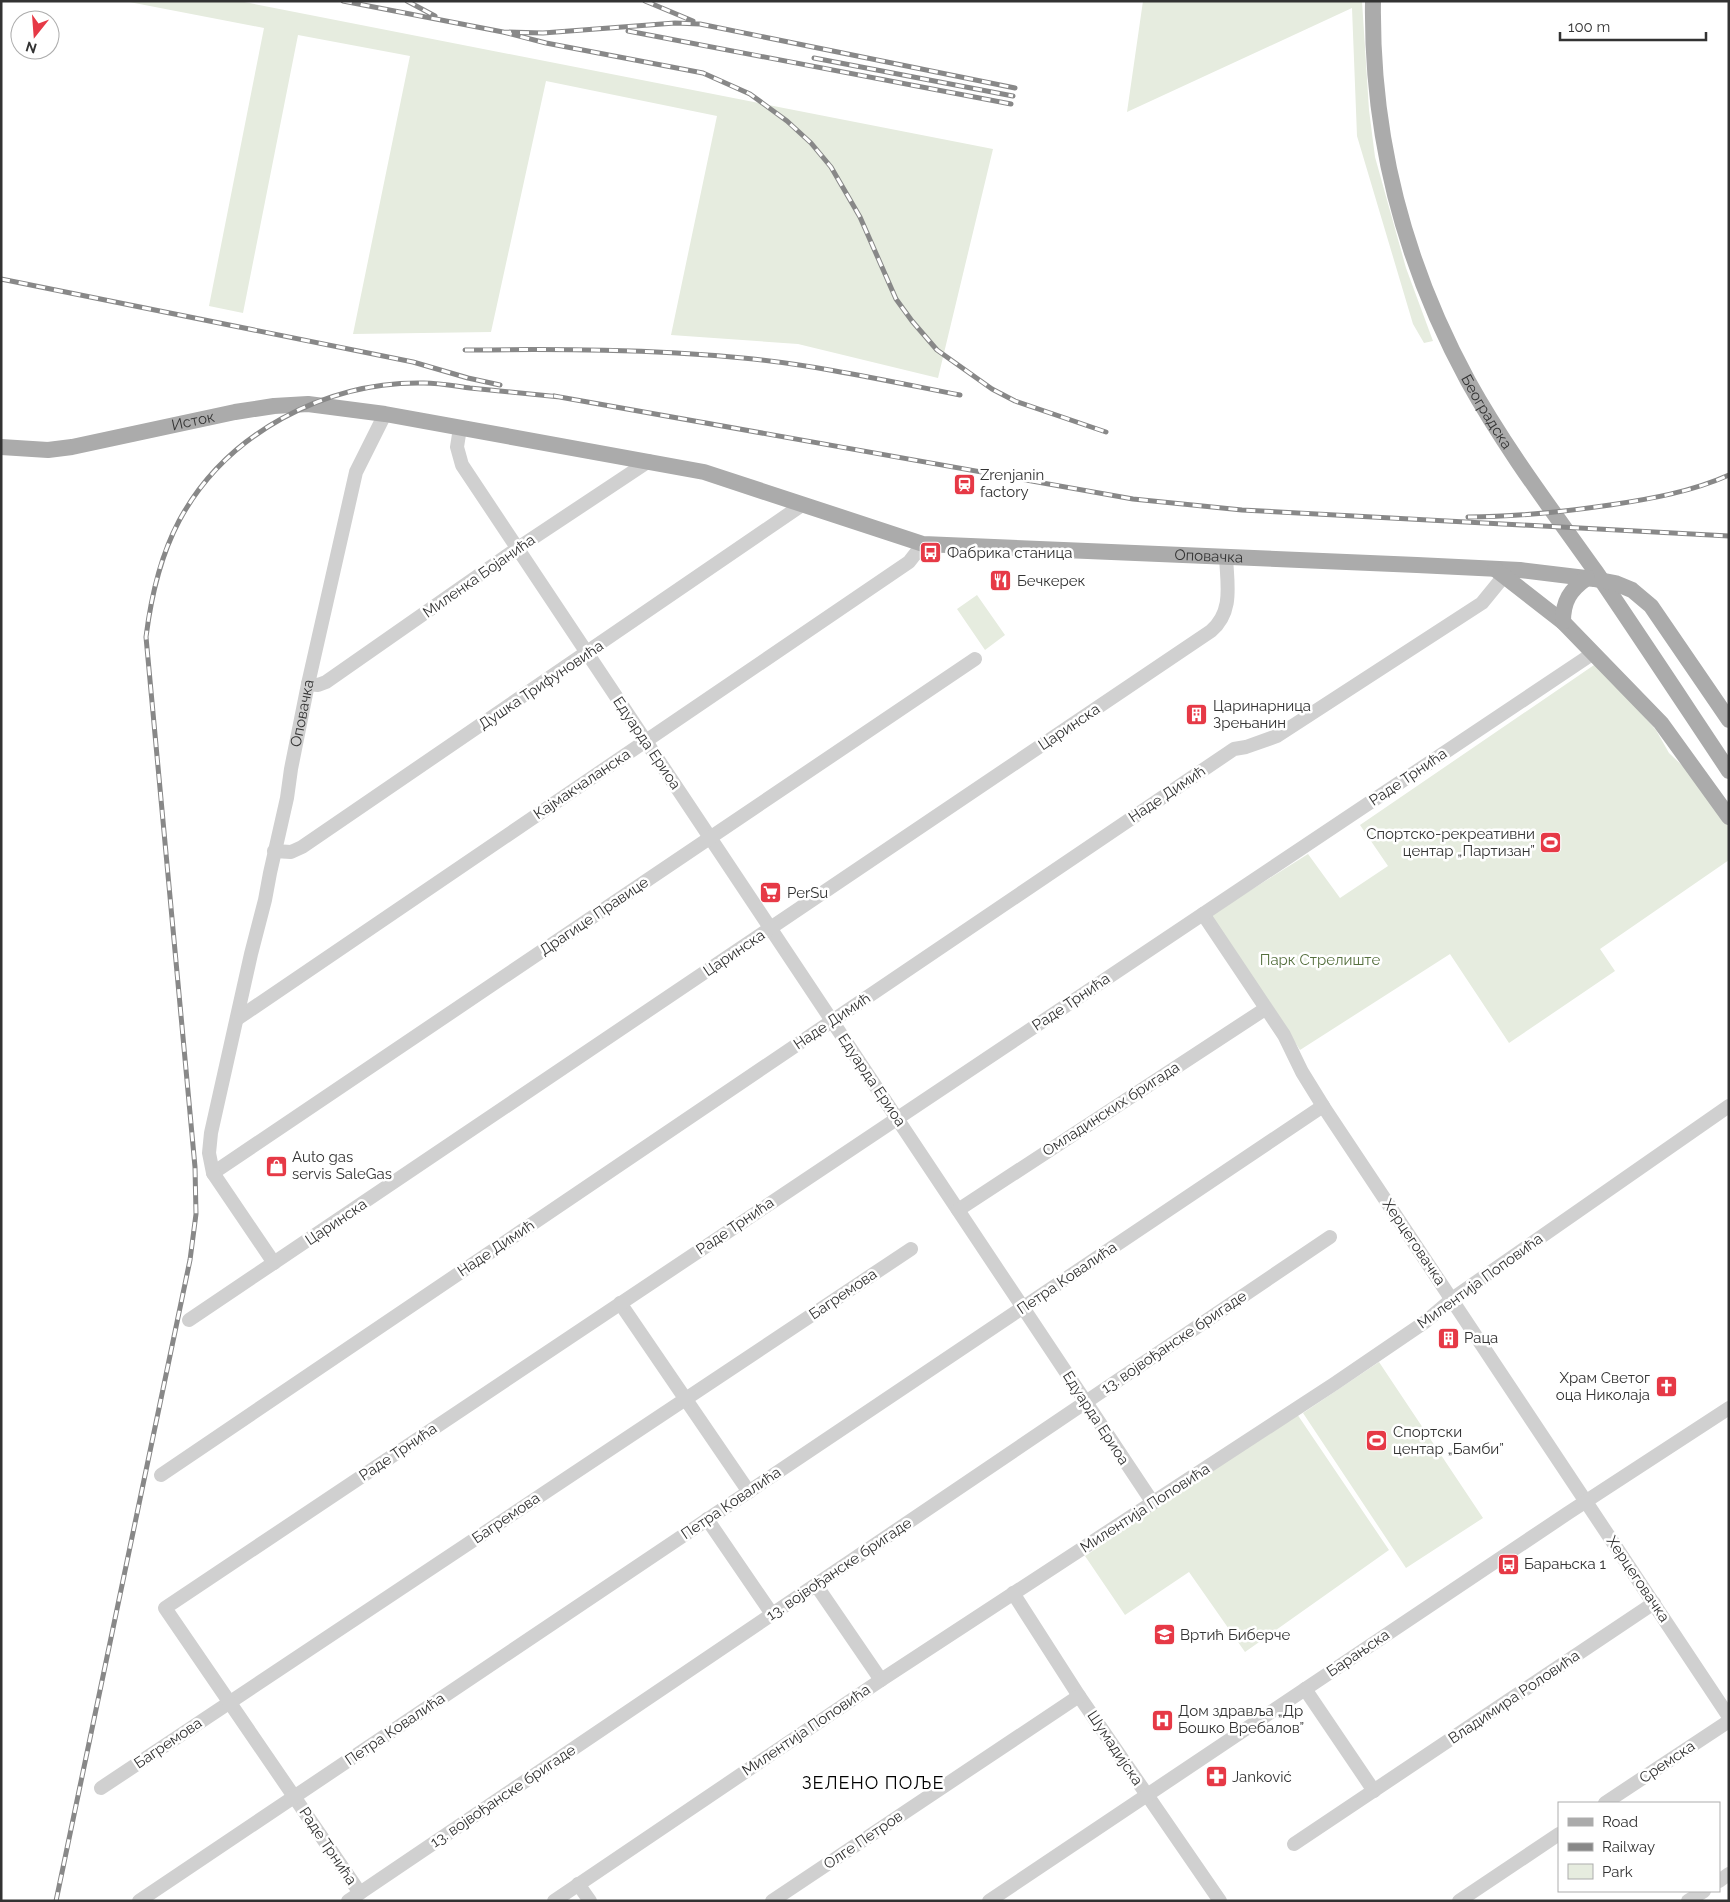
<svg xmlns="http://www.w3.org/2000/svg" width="1730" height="1902" font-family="Raleway,sans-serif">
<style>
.green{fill:#e6ecdf}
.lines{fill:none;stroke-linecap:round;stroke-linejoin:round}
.minor{stroke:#d0d0d0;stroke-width:14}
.major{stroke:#ababab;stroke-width:16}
.rail-casing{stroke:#888;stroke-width:5}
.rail{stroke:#fff;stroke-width:3;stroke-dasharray:9;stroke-linecap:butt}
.labels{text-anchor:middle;stroke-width:5;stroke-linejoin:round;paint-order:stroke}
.street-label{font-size:15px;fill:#333;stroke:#fff}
.poi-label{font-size:15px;fill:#333;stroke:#fff;text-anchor:start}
.park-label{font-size:15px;fill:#56703f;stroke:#fff}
.quarter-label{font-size:18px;letter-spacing:1px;fill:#000;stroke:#fff}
</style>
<rect width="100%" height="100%" fill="#fff"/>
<!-- green -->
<path class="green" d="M 124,1 L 239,1 L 993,149 L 938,378 L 798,344 L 671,335 L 717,116 L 546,81 L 491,332 L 353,334 L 410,56 L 298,35 L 243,313 L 209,306 L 264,28 Z
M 1143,1 L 1362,1 L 1369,110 L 1375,157 L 1406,268 L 1433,341 L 1424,343 L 1413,324 L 1357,136 L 1352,8 L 1127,112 Z
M 977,595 L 1005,635 L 985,650 L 957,609 Z
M 1597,663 L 1656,730 L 1669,753 L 1691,774 L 1729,825 L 1729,860 L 1600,949 L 1615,971 L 1509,1043 L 1450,954 L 1300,1050 L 1211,915 L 1308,854 L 1340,898 L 1388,866 L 1360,825 Z
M 1379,1362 L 1483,1518 L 1406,1568 L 1303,1413 Z
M 1297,1414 L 1389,1550 L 1245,1652 L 1189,1572 L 1125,1615 L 1085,1556 Z"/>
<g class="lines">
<!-- minor -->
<g class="minor">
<path d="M 460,428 L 457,447 L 462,465 L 1153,1503"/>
<path d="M 308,684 L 318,685 L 326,682 L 518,548 L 649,461"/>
<path d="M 274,851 L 291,852 L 302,847 L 802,505"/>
<path d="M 1203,914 L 1284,1035 L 1302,1072 L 1323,1106 L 1729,1717"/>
<path d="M 237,1019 L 909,562 L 923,544"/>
<path d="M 213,1173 L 975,659"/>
<path d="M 958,1210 L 1265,1009"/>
<path id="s1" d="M 274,1263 L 213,1173 L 209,1153 L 211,1133 L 251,954 L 265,900 L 270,873 L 287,798 L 291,769 L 308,684 L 356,472 L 385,414"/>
<path d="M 620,1303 L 749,1492"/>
<path d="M 189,1320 L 1211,631 C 1234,611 1227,584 1226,556"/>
<path d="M 161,1475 L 1234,749 L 1246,747 L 1277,736 L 1482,603 L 1504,576"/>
<path d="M 707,1519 L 772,1614"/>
<path d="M 816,1585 L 881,1680"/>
<path d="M 1013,1593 L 1079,1696 L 1220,1901"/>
<path d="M 1305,1689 L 1374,1791"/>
<path d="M 101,1788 L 911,1249"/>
<path d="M 1605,1803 L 1729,1721"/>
<path d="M 1294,1844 L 1654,1603"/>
<path d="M 1719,1881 L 1729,1874"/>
<path d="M 578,1884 L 590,1901"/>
<path d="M 360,1893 L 165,1608 L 1592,654"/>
<path d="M 139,1901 L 1323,1106"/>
<path d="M 348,1901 L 1330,1237"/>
<path d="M 554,1901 L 881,1680 L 1334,1384 L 1425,1322 L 1452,1299 L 1729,1106"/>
<path d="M 772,1901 L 1079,1696"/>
<path d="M 989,1901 L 1568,1513 L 1729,1408"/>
<path d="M 1459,1901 L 1559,1834"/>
<path d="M 1688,1901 L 1704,1891"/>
</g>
<!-- major -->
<g class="major">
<path id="s2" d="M 1373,1 C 1371,135 1404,263 1468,381 C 1505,448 1552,510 1596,572 C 1641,638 1685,705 1729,771"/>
<path id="s3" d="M 1,447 L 48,450 L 72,447 L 235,412 L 274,406 L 308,404 L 385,414 L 704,472 L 923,544 L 1417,565 L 1520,570 L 1594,579 L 1615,583 L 1632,590 L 1651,606 L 1729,720"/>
<path d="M 1495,569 L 1563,622 L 1661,723 L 1729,817"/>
<path d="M 1563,622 C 1563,601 1570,590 1587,578"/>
</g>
<defs>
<path id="rail" d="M 343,1 L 503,32 L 543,33 L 675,23 L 700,24 L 1015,88
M 407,1 L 435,16
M 645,1 L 693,21
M 628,31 L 1011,104
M 503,32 L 546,43 L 703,73 L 750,94 L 787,121 L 811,143 L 831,167 L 860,217 L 896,299 L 912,321 L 937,350 L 992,389 L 1015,401 L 1106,432
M 814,58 L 1013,96
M 1,279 L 413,362 L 468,378 L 500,385
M 465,350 C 558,349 650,349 743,358 C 816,365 888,381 960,395
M 554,396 L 1133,499 L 1242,510 L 1729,536
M 1468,517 C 1516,517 1562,512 1610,505 C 1650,499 1691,492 1729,475
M 56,1901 L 190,1260 L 196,1214 L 195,1167 L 146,637 C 151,597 160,557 179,521 C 226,433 326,381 424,383 C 439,383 455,386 470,388 C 500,391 530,394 560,397"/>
</defs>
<!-- rail casing -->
<use href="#rail" class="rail-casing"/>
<!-- rail -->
<use href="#rail" class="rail"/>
</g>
<!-- icons -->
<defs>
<symbol id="station-square" viewBox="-11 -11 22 22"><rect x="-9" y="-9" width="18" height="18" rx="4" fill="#e63946" stroke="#fff"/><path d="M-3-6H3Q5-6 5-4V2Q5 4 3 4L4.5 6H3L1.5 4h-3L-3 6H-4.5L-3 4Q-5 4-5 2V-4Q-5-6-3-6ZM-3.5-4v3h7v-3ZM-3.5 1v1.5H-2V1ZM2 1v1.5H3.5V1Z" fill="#fff"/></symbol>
<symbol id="bus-square" viewBox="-11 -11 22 22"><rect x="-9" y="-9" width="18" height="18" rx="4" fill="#e63946" stroke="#fff"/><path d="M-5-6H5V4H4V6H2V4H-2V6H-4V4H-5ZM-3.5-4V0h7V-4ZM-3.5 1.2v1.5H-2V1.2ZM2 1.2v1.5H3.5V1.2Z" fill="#fff"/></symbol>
<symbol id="restaurant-square" viewBox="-11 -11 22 22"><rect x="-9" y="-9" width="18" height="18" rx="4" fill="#e63946" stroke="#fff"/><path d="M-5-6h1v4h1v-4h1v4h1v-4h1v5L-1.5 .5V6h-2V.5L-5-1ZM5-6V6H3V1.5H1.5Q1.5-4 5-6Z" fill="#fff"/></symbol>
<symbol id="building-square" viewBox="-11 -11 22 22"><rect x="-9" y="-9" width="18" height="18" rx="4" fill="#e63946" stroke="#fff"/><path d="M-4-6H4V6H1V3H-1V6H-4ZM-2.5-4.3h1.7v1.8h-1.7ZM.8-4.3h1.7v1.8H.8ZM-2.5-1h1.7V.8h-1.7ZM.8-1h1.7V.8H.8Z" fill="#fff"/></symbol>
<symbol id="stadium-square" viewBox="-11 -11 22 22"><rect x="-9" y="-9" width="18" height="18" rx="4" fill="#e63946" stroke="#fff"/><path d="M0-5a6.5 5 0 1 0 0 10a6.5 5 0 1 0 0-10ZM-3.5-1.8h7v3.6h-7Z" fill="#fff"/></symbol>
<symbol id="supermarket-square" viewBox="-11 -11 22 22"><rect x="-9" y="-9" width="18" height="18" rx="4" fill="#e63946" stroke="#fff"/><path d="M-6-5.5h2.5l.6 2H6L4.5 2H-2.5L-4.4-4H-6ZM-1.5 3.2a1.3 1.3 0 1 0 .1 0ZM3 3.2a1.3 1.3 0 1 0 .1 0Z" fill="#fff"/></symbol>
<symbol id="shop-square" viewBox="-11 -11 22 22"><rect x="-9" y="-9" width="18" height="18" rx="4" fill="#e63946" stroke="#fff"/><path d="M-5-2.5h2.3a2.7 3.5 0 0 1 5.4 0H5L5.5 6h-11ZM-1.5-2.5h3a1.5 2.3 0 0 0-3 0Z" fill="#fff"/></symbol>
<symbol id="church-square" viewBox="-11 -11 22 22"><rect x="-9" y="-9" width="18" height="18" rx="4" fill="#e63946" stroke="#fff"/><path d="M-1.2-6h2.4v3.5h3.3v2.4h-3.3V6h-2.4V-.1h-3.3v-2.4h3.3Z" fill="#fff"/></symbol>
<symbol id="school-square" viewBox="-11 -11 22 22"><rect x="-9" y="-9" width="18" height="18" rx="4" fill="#e63946" stroke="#fff"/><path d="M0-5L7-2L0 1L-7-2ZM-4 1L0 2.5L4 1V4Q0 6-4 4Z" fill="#fff"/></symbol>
<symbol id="hospital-square" viewBox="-11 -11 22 22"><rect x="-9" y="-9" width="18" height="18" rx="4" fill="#e63946" stroke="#fff"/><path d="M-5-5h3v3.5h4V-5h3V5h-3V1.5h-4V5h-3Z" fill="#fff"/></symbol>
<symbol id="pharmacy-square" viewBox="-11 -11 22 22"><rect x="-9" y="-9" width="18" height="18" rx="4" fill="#e63946" stroke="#fff"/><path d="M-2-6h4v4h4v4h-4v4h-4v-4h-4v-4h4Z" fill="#fff"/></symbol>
</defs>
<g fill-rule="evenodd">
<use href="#station-square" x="952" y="472" width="25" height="25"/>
<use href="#bus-square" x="918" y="540" width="25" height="25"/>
<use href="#restaurant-square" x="988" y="568" width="25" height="25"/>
<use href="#building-square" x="1184" y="702" width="25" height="25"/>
<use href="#stadium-square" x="1538" y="830" width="25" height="25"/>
<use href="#supermarket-square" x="758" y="880" width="25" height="25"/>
<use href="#shop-square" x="264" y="1154" width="25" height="25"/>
<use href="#building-square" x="1436" y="1326" width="25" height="25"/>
<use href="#church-square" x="1654" y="1374" width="25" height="25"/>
<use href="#stadium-square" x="1364" y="1428" width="25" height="25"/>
<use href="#bus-square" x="1496" y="1552" width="25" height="25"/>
<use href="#school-square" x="1152" y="1622" width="25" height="25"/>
<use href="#hospital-square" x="1150" y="1708" width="25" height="25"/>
<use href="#pharmacy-square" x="1204" y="1764" width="25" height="25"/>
</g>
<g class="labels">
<!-- street labels -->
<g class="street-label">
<text dy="5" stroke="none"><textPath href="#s2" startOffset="432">Београдска</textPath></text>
<text dy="5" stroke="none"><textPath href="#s3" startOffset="195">Исток</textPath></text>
<text dy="5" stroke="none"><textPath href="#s3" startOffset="1230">Оповачка</textPath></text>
<text transform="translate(479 576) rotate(-35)" y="5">Миленка Бојанића</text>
<text transform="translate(541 685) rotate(-34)" y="5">Душка Трифуновића</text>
<text dy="5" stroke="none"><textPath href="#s1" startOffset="579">Оповачка</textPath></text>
<text transform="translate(1069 727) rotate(-34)" y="5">Царинска</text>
<text transform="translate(647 743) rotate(56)" y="5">Едуарда Ериоа</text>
<text transform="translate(1408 777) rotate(-34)" y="5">Раде Трнића</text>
<text transform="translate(582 784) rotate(-34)" y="5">Кајмакчаланска</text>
<text transform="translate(1167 794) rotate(-34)" y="5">Наде Димић</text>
<text transform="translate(594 916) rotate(-34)" y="5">Драгице Правице</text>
<text transform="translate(734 953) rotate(-34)" y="5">Царинска</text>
<text transform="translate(1071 1002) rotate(-34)" y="5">Раде Трнића</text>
<text transform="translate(832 1021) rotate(-34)" y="5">Наде Димић</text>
<text transform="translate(872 1080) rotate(56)" y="5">Едуарда Ериоа</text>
<text transform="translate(1111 1109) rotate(-33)" y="5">Омладинских бригада</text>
<text transform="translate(336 1222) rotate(-34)" y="5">Царинска</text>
<text transform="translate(735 1226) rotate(-34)" y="5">Раде Трнића</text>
<text transform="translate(1414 1242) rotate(56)" y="5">Херцеговачка</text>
<text transform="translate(496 1248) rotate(-34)" y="5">Наде Димић</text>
<text transform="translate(1067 1278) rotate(-34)" y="5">Петра Ковалића</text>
<text transform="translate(1480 1281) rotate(-36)" y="5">Милентија Поповића</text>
<text transform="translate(843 1294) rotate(-34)" y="5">Багремова</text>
<text transform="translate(1174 1342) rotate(-34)" y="5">13. војвођанске бригаде</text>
<text transform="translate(1096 1418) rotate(57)" y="5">Едуарда Ериоа</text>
<text transform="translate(398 1452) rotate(-34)" y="5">Раде Трнића</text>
<text transform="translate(731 1503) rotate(-34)" y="5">Петра Ковалића</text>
<text transform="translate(1145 1508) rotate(-33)" y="5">Милентија Поповића</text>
<text transform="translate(506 1518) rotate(-34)" y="5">Багремова</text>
<text transform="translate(839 1569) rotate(-34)" y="5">13. војвођанске бригаде</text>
<text transform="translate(1638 1579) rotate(56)" y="5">Херцеговачка</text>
<text transform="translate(1358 1653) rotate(-34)" y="5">Барањска</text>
<text transform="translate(1514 1697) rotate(-34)" y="5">Владимира Роловића</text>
<text transform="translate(395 1729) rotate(-34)" y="5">Петра Ковалића</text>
<text transform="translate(806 1730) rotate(-34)" y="5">Милентија Поповића</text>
<text transform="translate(168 1743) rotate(-34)" y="5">Багремова</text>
<text transform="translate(1115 1748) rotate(56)" y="5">Шумадијска</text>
<text transform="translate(1667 1762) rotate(-34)" y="5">Сремска</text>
<text transform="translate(503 1796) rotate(-34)" y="5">13. војвођанске бригаде</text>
<text transform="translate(863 1840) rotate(-34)" y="5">Олге Петров</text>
<text transform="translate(328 1846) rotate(56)" y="5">Раде Трнића</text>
</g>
<!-- poi labels -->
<g class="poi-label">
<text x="980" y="480">Zrenjanin<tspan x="980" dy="17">factory</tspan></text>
<text x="947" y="558">Фабрика станица</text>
<text x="1017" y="586">Бечкерек</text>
<text x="1213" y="711">Царинарница<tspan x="1213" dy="17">Зрењанин</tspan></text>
<text x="1535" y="839" text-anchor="end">Спортско-рекреативни<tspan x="1535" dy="17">центар „Партизан”</tspan></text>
<text x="787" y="898">PerSu</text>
<text x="292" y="1162">Auto gas<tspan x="292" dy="17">servis SaleGas</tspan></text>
<text x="1464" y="1343">Раца</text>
<text x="1650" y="1383" text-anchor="end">Храм Светог<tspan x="1650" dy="17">оца Николаја</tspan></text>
<text x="1393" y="1437">Спортски<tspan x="1393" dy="17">центар „Бамби”</tspan></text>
<text x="1524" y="1569">Барањска 1</text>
<text x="1180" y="1640">Вртић Биберче</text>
<text x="1178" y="1716">Дом здравља „Др<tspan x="1178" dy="17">Бошко Вребалов”</tspan></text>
<text x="1232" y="1782">Janković</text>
</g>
<!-- park labels -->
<g class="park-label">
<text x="1320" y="965">Парк Стрелиште</text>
</g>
<!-- quarter labels -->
<g class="quarter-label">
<text x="873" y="1789">ЗЕЛЕНО ПОЉЕ</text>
</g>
</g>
<!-- border -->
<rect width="1730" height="1902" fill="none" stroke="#333333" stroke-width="5"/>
<!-- legend -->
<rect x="1558" y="1802" width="162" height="90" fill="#ffffff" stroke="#adadad"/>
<rect x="1568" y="1818" width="25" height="8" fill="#ababab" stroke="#adadad"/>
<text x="1602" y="1827" font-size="15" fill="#333333">Road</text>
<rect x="1568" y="1843" width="25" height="8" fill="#888888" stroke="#adadad"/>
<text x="1602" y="1852" font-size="15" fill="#333333">Railway</text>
<rect x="1568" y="1864" width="25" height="15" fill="#e6ecdf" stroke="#adadad"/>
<text x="1602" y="1877" font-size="15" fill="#333333">Park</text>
<!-- north arrow -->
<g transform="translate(35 35) rotate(197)"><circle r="24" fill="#ffffff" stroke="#adadad"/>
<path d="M0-4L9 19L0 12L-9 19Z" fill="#e63946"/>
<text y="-8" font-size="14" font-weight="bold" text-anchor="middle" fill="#333333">N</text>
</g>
<!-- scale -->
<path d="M1560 32v8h146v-8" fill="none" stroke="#333333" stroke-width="2.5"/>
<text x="1568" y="32" font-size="15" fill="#333333" stroke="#ffffff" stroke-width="4" paint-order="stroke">100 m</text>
</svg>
